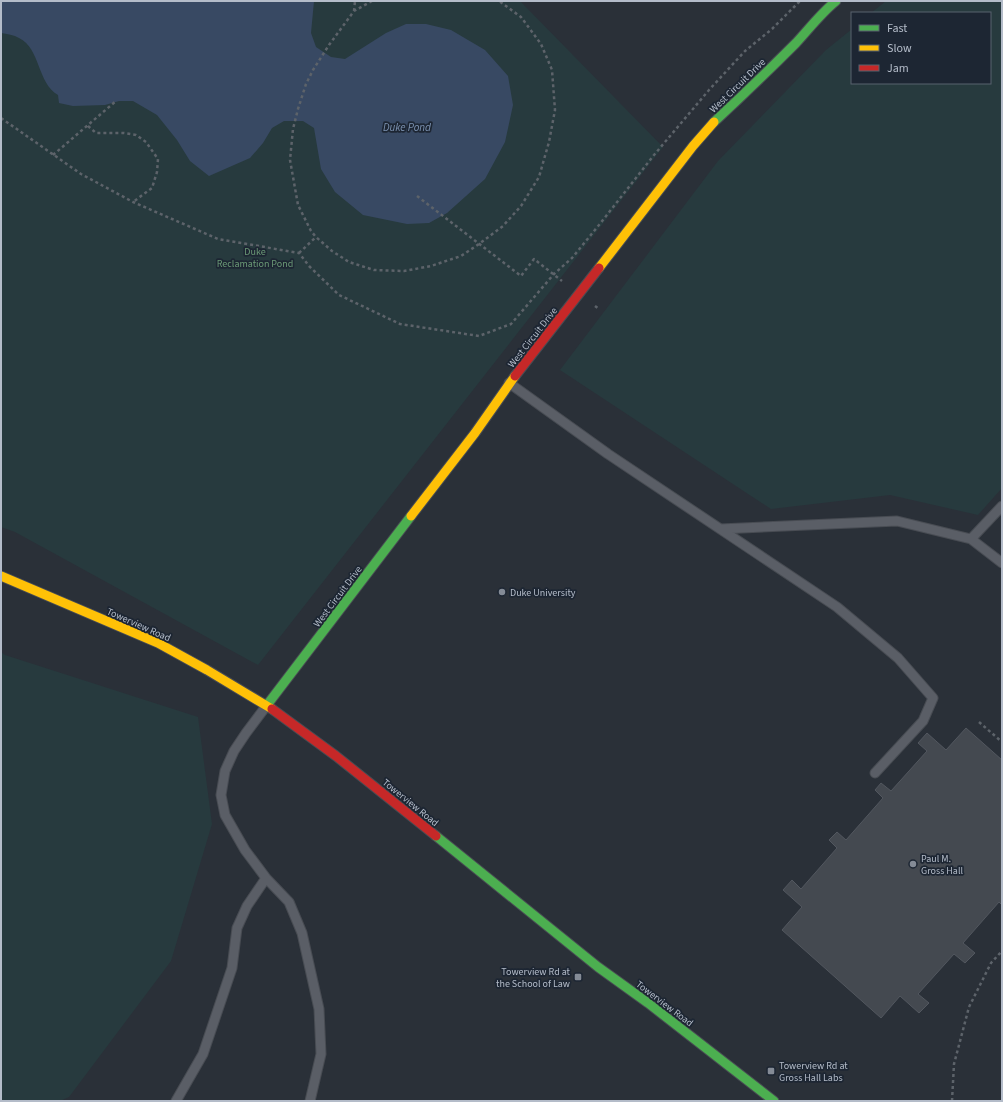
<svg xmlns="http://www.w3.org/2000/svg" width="1003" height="1102" font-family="'Source Sans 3',sans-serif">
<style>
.green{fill:#273a3e}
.water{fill:#384963}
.building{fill:#444950;stroke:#52575f}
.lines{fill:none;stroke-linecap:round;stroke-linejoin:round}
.lane-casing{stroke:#484c53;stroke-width:11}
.fast-casing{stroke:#484c53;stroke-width:11}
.slow-casing{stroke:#484c53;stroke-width:11}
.jam-casing{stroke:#484c53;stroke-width:11}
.path{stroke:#5d636a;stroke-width:2.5;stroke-dasharray:3 3;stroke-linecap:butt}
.lane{stroke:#5a5e66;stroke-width:9}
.fast{stroke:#4caf50;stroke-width:9}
.slow{stroke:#ffc107;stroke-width:9}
.jam{stroke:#c62828;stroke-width:9}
.poi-dot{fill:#848b96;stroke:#1d2633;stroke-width:1.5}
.labels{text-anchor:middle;stroke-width:3.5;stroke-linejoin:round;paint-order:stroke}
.street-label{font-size:10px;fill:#b4bcc9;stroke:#1d2633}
.park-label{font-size:10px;fill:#6b9a76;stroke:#1d2633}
.poi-label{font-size:10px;fill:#b4bcc9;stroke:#1d2633;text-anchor:start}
.water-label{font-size:11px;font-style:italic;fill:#7c92b1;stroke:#1d2633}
</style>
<rect width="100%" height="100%" fill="#2a3038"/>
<!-- green -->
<path class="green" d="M 1,1 L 520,1 L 663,147 L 258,665 L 15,532 L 1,527 Z
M 886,1 L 1002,1 L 1002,488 L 978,515 L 890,495 L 771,509 L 560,370 L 718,161 L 826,50 L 852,29 L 852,83 L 990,83 L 990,13 L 871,13 Z
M 1,652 L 5,655 L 198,717 L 212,824 L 171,961 L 69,1097 L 60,1101 L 1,1101 Z"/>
<!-- water -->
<path class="water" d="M 1,1 L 314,1 L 311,33 L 316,47 L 331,57 L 345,59 L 386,33 L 406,24 L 426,24 L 451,30 L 485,50 L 508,76 L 513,105 L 505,142 L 485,179 L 447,213 L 429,223 L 407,224 L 363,215 L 335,192 L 321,169 L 314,128 L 303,121 L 284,121 L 272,128 L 263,143 L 250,158 L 209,176 L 190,161 L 177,140 L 157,115 L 133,101 L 119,101 L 105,105 L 73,106 L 59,103 L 58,95 C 37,83 41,49 19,38 C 14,35 7,34 1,33 Z"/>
<!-- building -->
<path class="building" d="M 966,728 L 1002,760 L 1002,905 L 999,902 L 963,943 L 975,953 L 965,963 L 954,954 L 918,994 L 929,1003 L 919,1013 L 900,996 L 881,1018 L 782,930 L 802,907 L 783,890 L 792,880 L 801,889 L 837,848 L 829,840 L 837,832 L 846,840 L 883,798 L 875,790 L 881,783 L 891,791 L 927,751 L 918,743 L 927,733 L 946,750 Z"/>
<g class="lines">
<defs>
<path id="lane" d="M 509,383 L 608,454 L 837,607 L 898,658 L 933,698 L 923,721 L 875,773
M 720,529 L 897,521 L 971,539 L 1002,563
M 971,539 L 1002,506
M 267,705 L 246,733 L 234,751 L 225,771 L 221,795 L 225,815 L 245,850 L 266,878 L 289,902 L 302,933 L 319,1009 L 321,1054 L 310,1101
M 176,1101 L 203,1054 L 232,968 L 237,928 L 247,906 L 266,878"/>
<path id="fast" d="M 714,122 C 742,96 769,70 796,43 C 809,29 821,13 836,1
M 267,705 L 411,516
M 436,836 L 598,967 L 648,1003 L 774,1101"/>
<path id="slow" d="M 599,268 L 693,146 L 714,122
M 411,516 L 475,433 L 515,376
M 1,576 L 158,643 L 207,670 L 272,709"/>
<path id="jam" d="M 515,376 L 599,268
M 272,709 L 336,756 L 436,836"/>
</defs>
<!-- lane casing -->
<use href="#lane" class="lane-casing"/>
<!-- fast casing -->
<use href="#fast" class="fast-casing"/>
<!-- slow casing -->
<use href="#slow" class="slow-casing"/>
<!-- jam casing -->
<use href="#jam" class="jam-casing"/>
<!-- path -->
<path class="path" d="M 372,1 L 354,11 L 329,45 L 313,70 L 306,84 L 298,109 L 293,129 L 290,160 L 298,205 L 311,231 L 316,237 L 332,251 L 349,262 L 374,270 L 404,271 L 431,266 L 461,256 L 479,244 L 503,226 L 521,206 L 539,177 L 549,142 L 555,110 L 552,70 L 541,44 L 521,17 L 499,1
M 354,11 L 355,1
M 1,118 L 81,174 L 133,202 L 218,239 L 299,253 L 309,266 L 339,295 L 400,324 L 479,336 L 511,324 L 554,274 L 572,258 L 599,225 L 654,155 L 709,90 L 745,51 L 772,29 L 800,1
M 88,126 L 96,133 L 124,133 L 136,135 L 146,142 L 158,159 L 157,172 L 152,188 L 133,202
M 53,155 L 116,101
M 417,196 L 521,276 L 534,259 L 562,281
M 299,253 L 316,237
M 595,306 L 599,309
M 979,722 L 1002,742
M 952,1101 L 954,1064 L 969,1007 L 991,963 L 1002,951"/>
<!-- lane -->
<use href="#lane" class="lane"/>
<!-- fast -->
<use href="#fast" class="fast"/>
<!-- slow -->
<use href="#slow" class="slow"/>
<!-- jam -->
<use href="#jam" class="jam"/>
</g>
<!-- markers -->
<g class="poi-dot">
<circle cx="502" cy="592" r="4"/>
<circle cx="913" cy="864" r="4"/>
<rect x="574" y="973" width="8" height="8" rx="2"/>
<rect x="767" y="1067" width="8" height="8" rx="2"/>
</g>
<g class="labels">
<!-- street labels -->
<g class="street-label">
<text transform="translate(737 85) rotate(-44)" y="4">West Circuit Drive</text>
<text transform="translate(532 337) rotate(-52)" y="4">West Circuit Drive</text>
<text transform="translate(337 596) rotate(-53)" y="4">West Circuit Drive</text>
<text transform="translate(139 624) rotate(24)" y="4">Towerview Road</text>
<text transform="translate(411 802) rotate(39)" y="4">Towerview Road</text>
<text transform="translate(665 1003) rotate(37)" y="4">Towerview Road</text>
</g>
<!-- park labels -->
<g class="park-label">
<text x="255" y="255">Duke<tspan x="255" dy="12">Reclamation Pond</tspan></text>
</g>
<!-- poi labels -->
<g class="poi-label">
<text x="510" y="596">Duke University</text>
<text x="921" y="862">Paul M.<tspan x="921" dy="12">Gross Hall</tspan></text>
<text x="570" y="975" text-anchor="end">Towerview Rd at<tspan x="570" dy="12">the School of Law</tspan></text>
<text x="779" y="1069">Towerview Rd at<tspan x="779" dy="12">Gross Hall Labs</tspan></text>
</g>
<!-- water labels -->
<g class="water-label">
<text x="407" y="131">Duke Pond</text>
</g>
</g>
<!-- border -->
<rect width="1003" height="1102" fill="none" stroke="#b4bcc9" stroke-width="4"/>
<!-- legend -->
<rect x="851" y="12" width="140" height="72" fill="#1d2633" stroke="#59626f"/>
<rect x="859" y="25" width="20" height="6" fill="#4caf50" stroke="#59626f"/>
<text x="887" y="32" font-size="12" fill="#b4bcc9">Fast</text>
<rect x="859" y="45" width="20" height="6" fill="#ffc107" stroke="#59626f"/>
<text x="887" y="52" font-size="12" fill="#b4bcc9">Slow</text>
<rect x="859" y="65" width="20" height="6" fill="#c62828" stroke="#59626f"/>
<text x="887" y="72" font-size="12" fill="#b4bcc9">Jam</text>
</svg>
